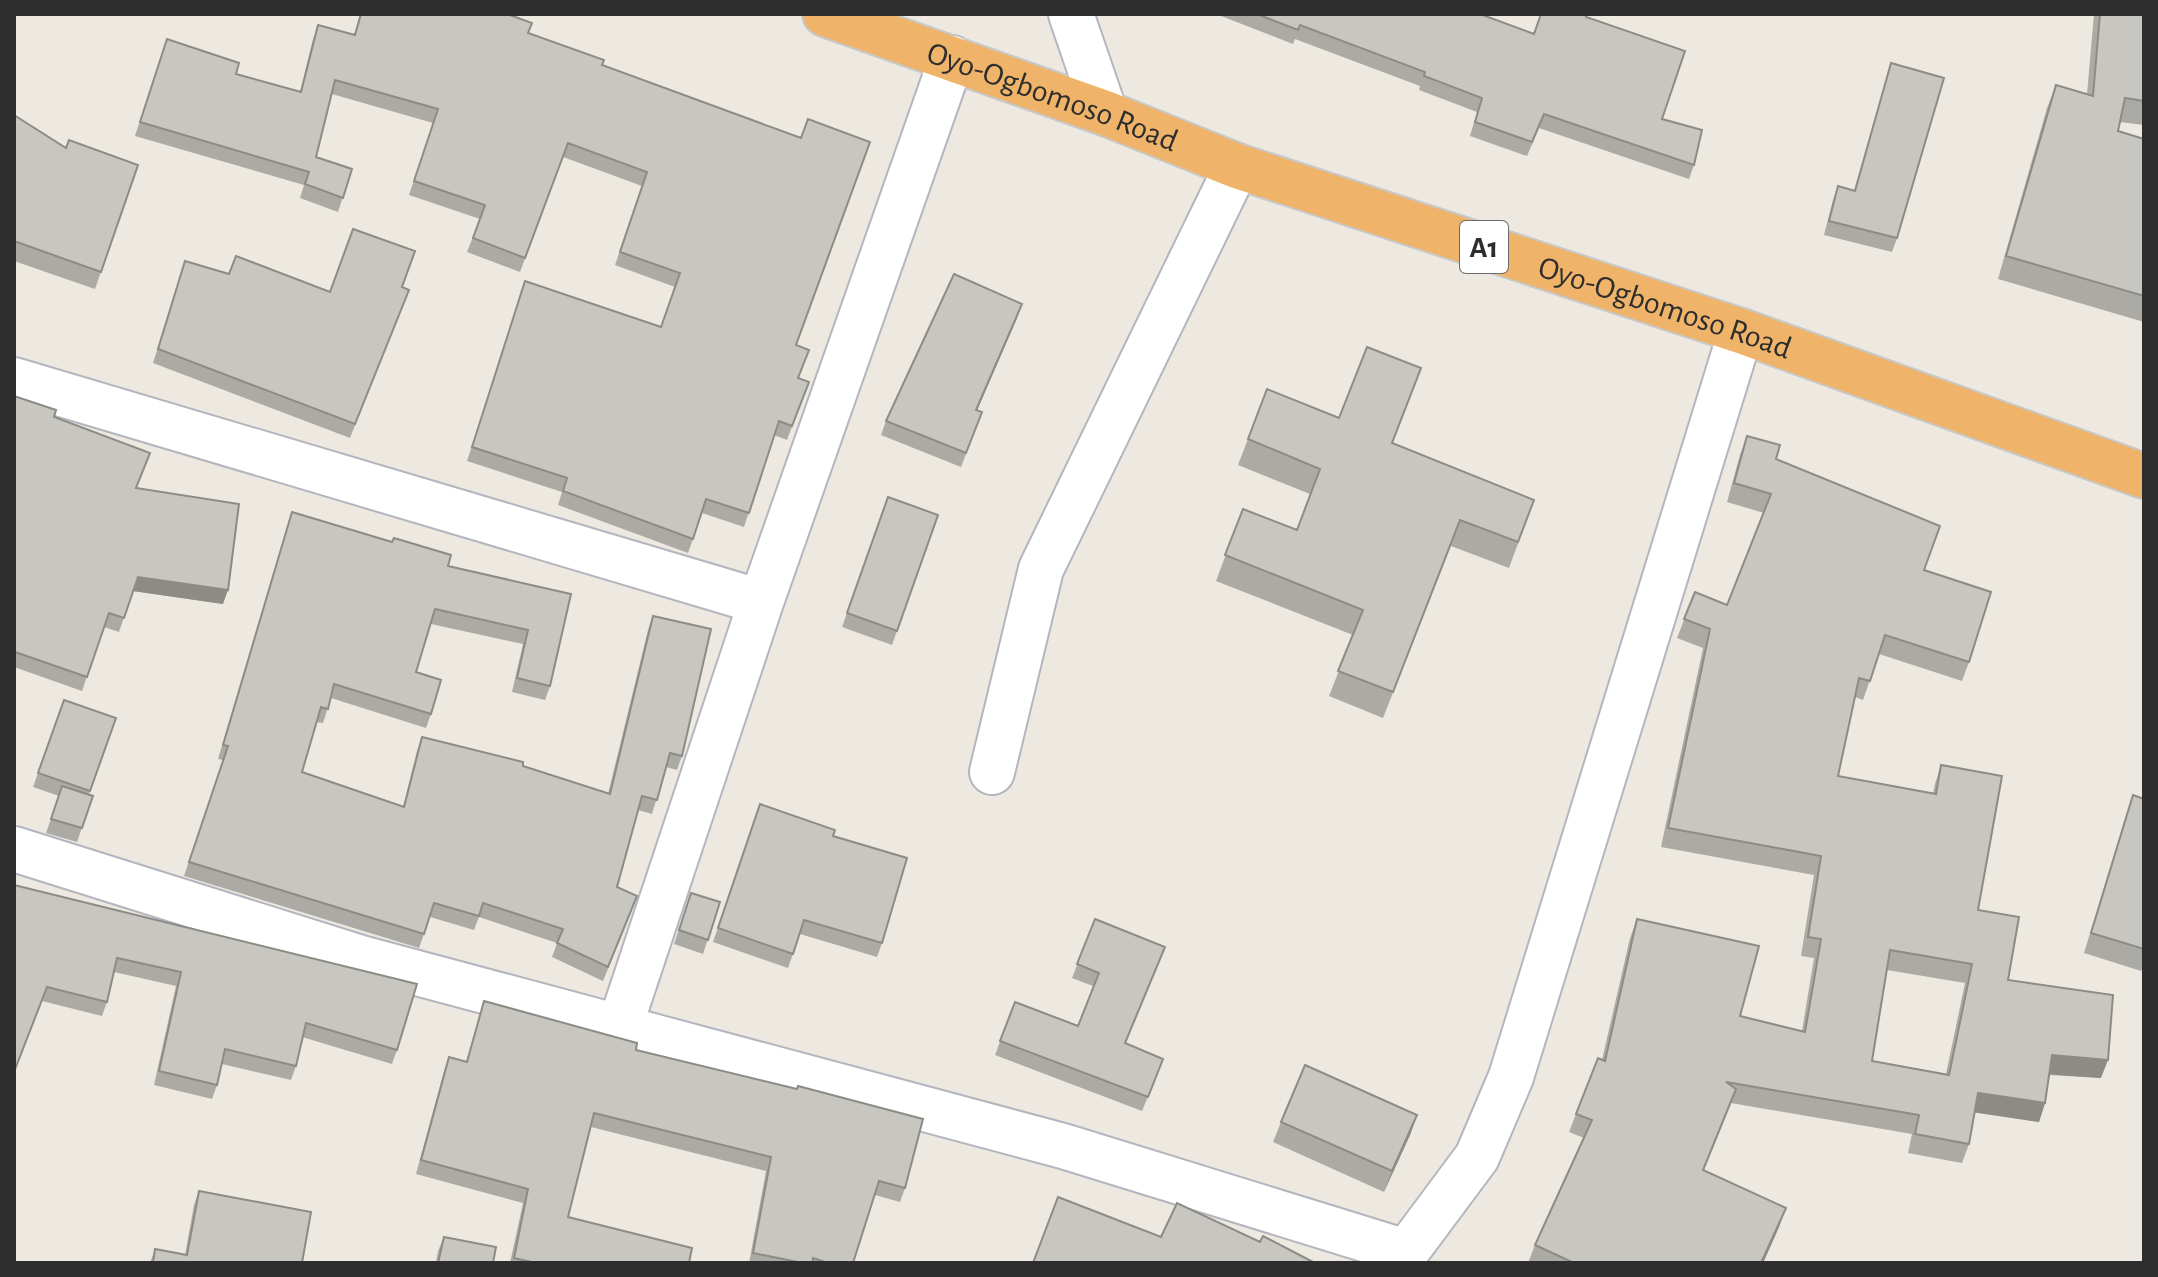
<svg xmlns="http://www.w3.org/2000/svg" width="2158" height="1277" font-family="'Alegreya Sans',sans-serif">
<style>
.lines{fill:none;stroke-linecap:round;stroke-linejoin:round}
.street-casing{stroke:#b4b5bf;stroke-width:48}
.highway-casing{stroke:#c8c8c8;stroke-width:48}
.street{stroke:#fff;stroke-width:44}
.highway{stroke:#efb469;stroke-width:44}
.wall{fill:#acaaa5;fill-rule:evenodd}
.shaded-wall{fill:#8c8b86}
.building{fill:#c8c6c0;stroke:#8c8b86;stroke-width:2;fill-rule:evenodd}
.labels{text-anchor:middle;stroke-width:8;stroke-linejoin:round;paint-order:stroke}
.shield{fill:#fff;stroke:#6c6c6c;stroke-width:2}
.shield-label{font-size:30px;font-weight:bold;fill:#2d2d2d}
.street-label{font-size:32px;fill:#2d2d2d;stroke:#fff}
</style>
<rect width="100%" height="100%" fill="#ede9e1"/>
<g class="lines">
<defs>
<path id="street" d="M 1071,14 L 1105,113
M 14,380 L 761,602
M 992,772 L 1041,569 L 1237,166
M 14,849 L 361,958 L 1063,1146 L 1406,1252
M 620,1026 L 761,602 L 952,58
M 1398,1263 L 1477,1157 L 1511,1077 L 1741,331"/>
<g id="highway">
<path id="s1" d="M 825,14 L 1105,113 L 1237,166 L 1741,331 L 2144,476"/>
</g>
</defs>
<!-- street casing -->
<use href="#street" class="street-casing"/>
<!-- highway casing -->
<use href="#highway" class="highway-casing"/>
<!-- street -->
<use href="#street" class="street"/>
<!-- highway -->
<use href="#highway" class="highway"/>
</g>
<!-- wall -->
<path class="wall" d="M 360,14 L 507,14 L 528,33 L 602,65 L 796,345 L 799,378 L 809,382 L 787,440 L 774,435 L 744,527 L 702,513 L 688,553 L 558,505 L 562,492 L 467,461 L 525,281 L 661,327 L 675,287 L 615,265 L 642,186 L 563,157 L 520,272 L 467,252 L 480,219 L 409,195 L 433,123 L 332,94 L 316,157 L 352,169 L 338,212 L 300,198 L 304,185 L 135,136 L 162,53 L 300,92 L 313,39 L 318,25 L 354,35 Z
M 1222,14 L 1480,14 L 1534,34 L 1586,17 L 1662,119 L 1694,165 L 1689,179 L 1539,128 L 1527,156 L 1470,136 L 1477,112 L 1419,90 L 1420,86 L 1295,39 L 1293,44 L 1221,16 Z
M 2094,14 L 2144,14 L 2144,125 L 2120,122 L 2118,131 L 2144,139 L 2144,322 L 1998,279 L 2047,108 L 2056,85 L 2087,94 Z
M 1891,63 L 1897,238 L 1892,252 L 1824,235 L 1833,200 L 1838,186 L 1854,191 Z
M 14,115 L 66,148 L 138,165 L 95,289 L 14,261 Z
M 185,261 L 229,274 L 330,292 L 402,287 L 403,304 L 350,438 L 153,363 Z
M 1017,318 L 977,410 L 982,412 L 961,467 L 881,435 L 886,421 Z
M 1421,368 L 1392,443 L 1534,500 L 1509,568 L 1451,546 L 1383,718 L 1329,696 L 1353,635 L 1216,581 L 1243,509 L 1297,530 L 1310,494 L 1238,465 L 1248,439 L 1339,418 Z
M 14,396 L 54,417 L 137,489 L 223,604 L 133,591 L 119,632 L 104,627 L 82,691 L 14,667 Z
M 1747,436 L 1776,459 L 1924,570 L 1969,662 L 1962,681 L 1879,654 L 1863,700 L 1855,697 L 1838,776 L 1933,793 L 1935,784 L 1941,765 L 1978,910 L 2008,980 L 2101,1078 L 2049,1075 L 2045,1103 L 2039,1122 L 1974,1112 L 1969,1144 L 1962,1163 L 1908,1153 L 1912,1134 L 1731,1103 L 1704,1170 L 1779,1227 L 1763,1263 L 1528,1263 L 1535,1245 L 1584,1138 L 1569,1132 L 1576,1114 L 1602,1060 L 1630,938 L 1637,919 L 1740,1016 L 1802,1031 L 1814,958 L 1801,956 L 1814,875 L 1661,847 L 1703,648 L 1677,638 L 1695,592 L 1727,605 L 1764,513 L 1727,502 L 1740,455 ZM 1887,970 L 1965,983 L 1946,1074 L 1872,1061 Z
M 888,497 L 938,515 L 892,645 L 842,627 Z
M 292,512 L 448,566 L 571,594 L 550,686 L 545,700 L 512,692 L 523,644 L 431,624 L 416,672 L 431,714 L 426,728 L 331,698 L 323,723 L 316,722 L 302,772 L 403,807 L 417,751 L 422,737 L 523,766 L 608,794 L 648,630 L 653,616 L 682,756 L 677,770 L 666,767 L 652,814 L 638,810 L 617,887 L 632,910 L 603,981 L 552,957 L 557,943 L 479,917 L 474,930 L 430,917 L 419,948 L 184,876 L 223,760 L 218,759 Z
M 64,700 L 116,718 L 89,794 L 93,796 L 77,842 L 46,833 L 59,796 L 33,787 Z
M 2133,795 L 2144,799 L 2144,964 L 2141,971 L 2084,953 L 2126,815 Z
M 760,804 L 833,836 L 882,943 L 877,957 L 800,934 L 788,968 L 713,942 Z
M 14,885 L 397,1050 L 392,1064 L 302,1037 L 296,1066 L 291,1080 L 222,1064 L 217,1085 L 212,1099 L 154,1085 L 176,986 L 114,972 L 107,1002 L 102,1016 L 42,1001 Z
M 691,893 L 720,902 L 703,954 L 674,944 Z
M 1095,919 L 1126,1044 L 1158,1073 L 1142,1111 L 995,1055 L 1015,1002 L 1078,1026 L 1093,986 L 1072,978 Z
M 484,1001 L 636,1050 L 905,1188 L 900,1202 L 875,1195 L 853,1263 L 749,1263 L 766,1171 L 591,1127 L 568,1217 L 689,1263 L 510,1263 L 523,1203 L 416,1174 L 444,1071 L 449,1057 L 466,1062 Z
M 1417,1115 L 1410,1135 L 1384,1192 L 1273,1142 L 1281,1122 Z
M 199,1191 L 302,1263 L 150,1263 L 155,1249 L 185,1255 L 194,1205 Z
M 444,1237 L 493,1263 L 436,1263 L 438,1251 Z"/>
<!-- shaded-wall -->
<path class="shaded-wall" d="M 1022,304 L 1017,318 L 971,424 L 976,410 Z
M 138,577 L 228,590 L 223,604 L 133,591 Z
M 2052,1055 L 2108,1060 L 2101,1078 L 2045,1074 Z
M 1978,1093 L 2045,1103 L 2039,1122 L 1971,1112 Z
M 1417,1115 L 1410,1135 L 1384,1192 L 1392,1171 Z
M 1786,1208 L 1779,1227 L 1763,1263 L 1761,1263 Z"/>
<!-- building -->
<path class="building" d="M 361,14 L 507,14 L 532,23 L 528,33 L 604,60 L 602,65 L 801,138 L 808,119 L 870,142 L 796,345 L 809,350 L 798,378 L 809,382 L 792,426 L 779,421 L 749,513 L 706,499 L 693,539 L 563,491 L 567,478 L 472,447 L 525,281 L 661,327 L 680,273 L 620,252 L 647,172 L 568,143 L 525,258 L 473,238 L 485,205 L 414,181 L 438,109 L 335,80 L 316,157 L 352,169 L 343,198 L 305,184 L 309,172 L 140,122 L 167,39 L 239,63 L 236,74 L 301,92 L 318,25 L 355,35 Z
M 1257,14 L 1480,14 L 1534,34 L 1541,14 L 1587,14 L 1586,17 L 1685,51 L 1662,119 L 1702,130 L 1694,165 L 1544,114 L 1532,142 L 1475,122 L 1482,98 L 1424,76 L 1425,72 L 1300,25 L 1298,30 Z
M 2100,14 L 2144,14 L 2144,101 L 2125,98 L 2118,131 L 2144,139 L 2144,296 L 2006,256 L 2056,85 L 2093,96 Z
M 1891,63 L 1944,78 L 1897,238 L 1829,221 L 1838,186 L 1855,191 Z
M 14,115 L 66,148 L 69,140 L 138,165 L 101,272 L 14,241 Z
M 353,229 L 415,251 L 402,287 L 409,290 L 355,424 L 158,349 L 185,261 L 229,274 L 236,256 L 330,292 Z
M 954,274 L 1022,304 L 976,410 L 982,412 L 966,453 L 886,421 Z
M 1367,347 L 1421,368 L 1392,443 L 1534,500 L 1518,542 L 1460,520 L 1393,692 L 1338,671 L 1363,610 L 1225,555 L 1243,509 L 1297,530 L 1320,469 L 1248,439 L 1267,389 L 1339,418 Z
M 14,396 L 56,410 L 54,417 L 150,453 L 136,488 L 239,504 L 228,590 L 138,577 L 124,618 L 109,613 L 87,677 L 15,652 L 14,653 Z
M 1747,436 L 1780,445 L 1776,459 L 1940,526 L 1924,570 L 1991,592 L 1969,662 L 1885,635 L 1870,681 L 1859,678 L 1838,776 L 1936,794 L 1941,765 L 2002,776 L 1978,910 L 2019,917 L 2008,980 L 2113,995 L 2108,1060 L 2052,1055 L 2045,1103 L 1978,1093 L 1969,1144 L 1915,1134 L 1919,1115 L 1726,1082 L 1736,1089 L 1703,1170 L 1786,1208 L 1761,1263 L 1574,1263 L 1535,1245 L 1592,1120 L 1576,1114 L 1598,1058 L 1605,1061 L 1637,919 L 1759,946 L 1740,1016 L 1805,1032 L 1821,939 L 1808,937 L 1821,856 L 1668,828 L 1710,629 L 1684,619 L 1695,592 L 1727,605 L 1771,494 L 1734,483 ZM 1890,950 L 1972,964 L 1949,1075 L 1872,1061 Z
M 888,497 L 938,515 L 897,631 L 847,613 Z
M 292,512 L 392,542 L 394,538 L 451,555 L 448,566 L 571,594 L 550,686 L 517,678 L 528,630 L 435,609 L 416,672 L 441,680 L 431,714 L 334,684 L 328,709 L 321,707 L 302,772 L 404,807 L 422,737 L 523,762 L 523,766 L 610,794 L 653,616 L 711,629 L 682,756 L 670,753 L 657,800 L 642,796 L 617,887 L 637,896 L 608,967 L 557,943 L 563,929 L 483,903 L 479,916 L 434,903 L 424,934 L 189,862 L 228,746 L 223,745 Z
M 64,700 L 116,718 L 90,791 L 38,773 Z
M 62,786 L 93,796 L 82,828 L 51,819 Z
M 2133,795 L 2144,799 L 2144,949 L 2091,933 Z
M 760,804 L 835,830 L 833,836 L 907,858 L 882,943 L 804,920 L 793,954 L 718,928 Z
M 14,885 L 417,984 L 397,1050 L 306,1023 L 296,1066 L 225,1049 L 217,1085 L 159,1071 L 181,972 L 117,958 L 107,1002 L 47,987 L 14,1072 Z
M 691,893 L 720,902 L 708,940 L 679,930 Z
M 1095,919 L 1165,947 L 1125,1043 L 1163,1059 L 1148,1097 L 1000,1041 L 1015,1002 L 1078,1026 L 1099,973 L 1077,964 Z
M 484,1001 L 637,1043 L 636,1050 L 797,1089 L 798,1086 L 923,1119 L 905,1188 L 879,1181 L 853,1263 L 828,1263 L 813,1258 L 812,1263 L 803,1263 L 753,1253 L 771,1157 L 594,1113 L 568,1217 L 692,1248 L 689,1263 L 536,1263 L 514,1258 L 528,1189 L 421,1160 L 449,1057 L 467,1062 Z
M 1305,1065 L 1417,1115 L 1392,1171 L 1281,1122 Z
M 199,1191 L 311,1212 L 302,1263 L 153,1263 L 155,1249 L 187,1255 Z
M 1058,1197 L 1161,1237 L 1177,1203 L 1260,1242 L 1263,1236 L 1315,1263 L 1033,1263 Z
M 444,1237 L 496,1247 L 493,1263 L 438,1263 Z"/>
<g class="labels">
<!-- shield labels -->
<rect class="shield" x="1460" y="221" width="48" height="52" rx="6"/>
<g class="shield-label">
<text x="1484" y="257">A1</text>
</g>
<!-- street labels -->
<g class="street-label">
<text dy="11" stroke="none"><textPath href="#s1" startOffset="242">Oyo-Ogbomoso Road</textPath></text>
<text dy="11" stroke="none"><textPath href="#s1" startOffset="890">Oyo-Ogbomoso Road</textPath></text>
</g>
</g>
<!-- border -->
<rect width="2158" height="1277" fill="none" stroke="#2d2d2d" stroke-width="32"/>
</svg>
